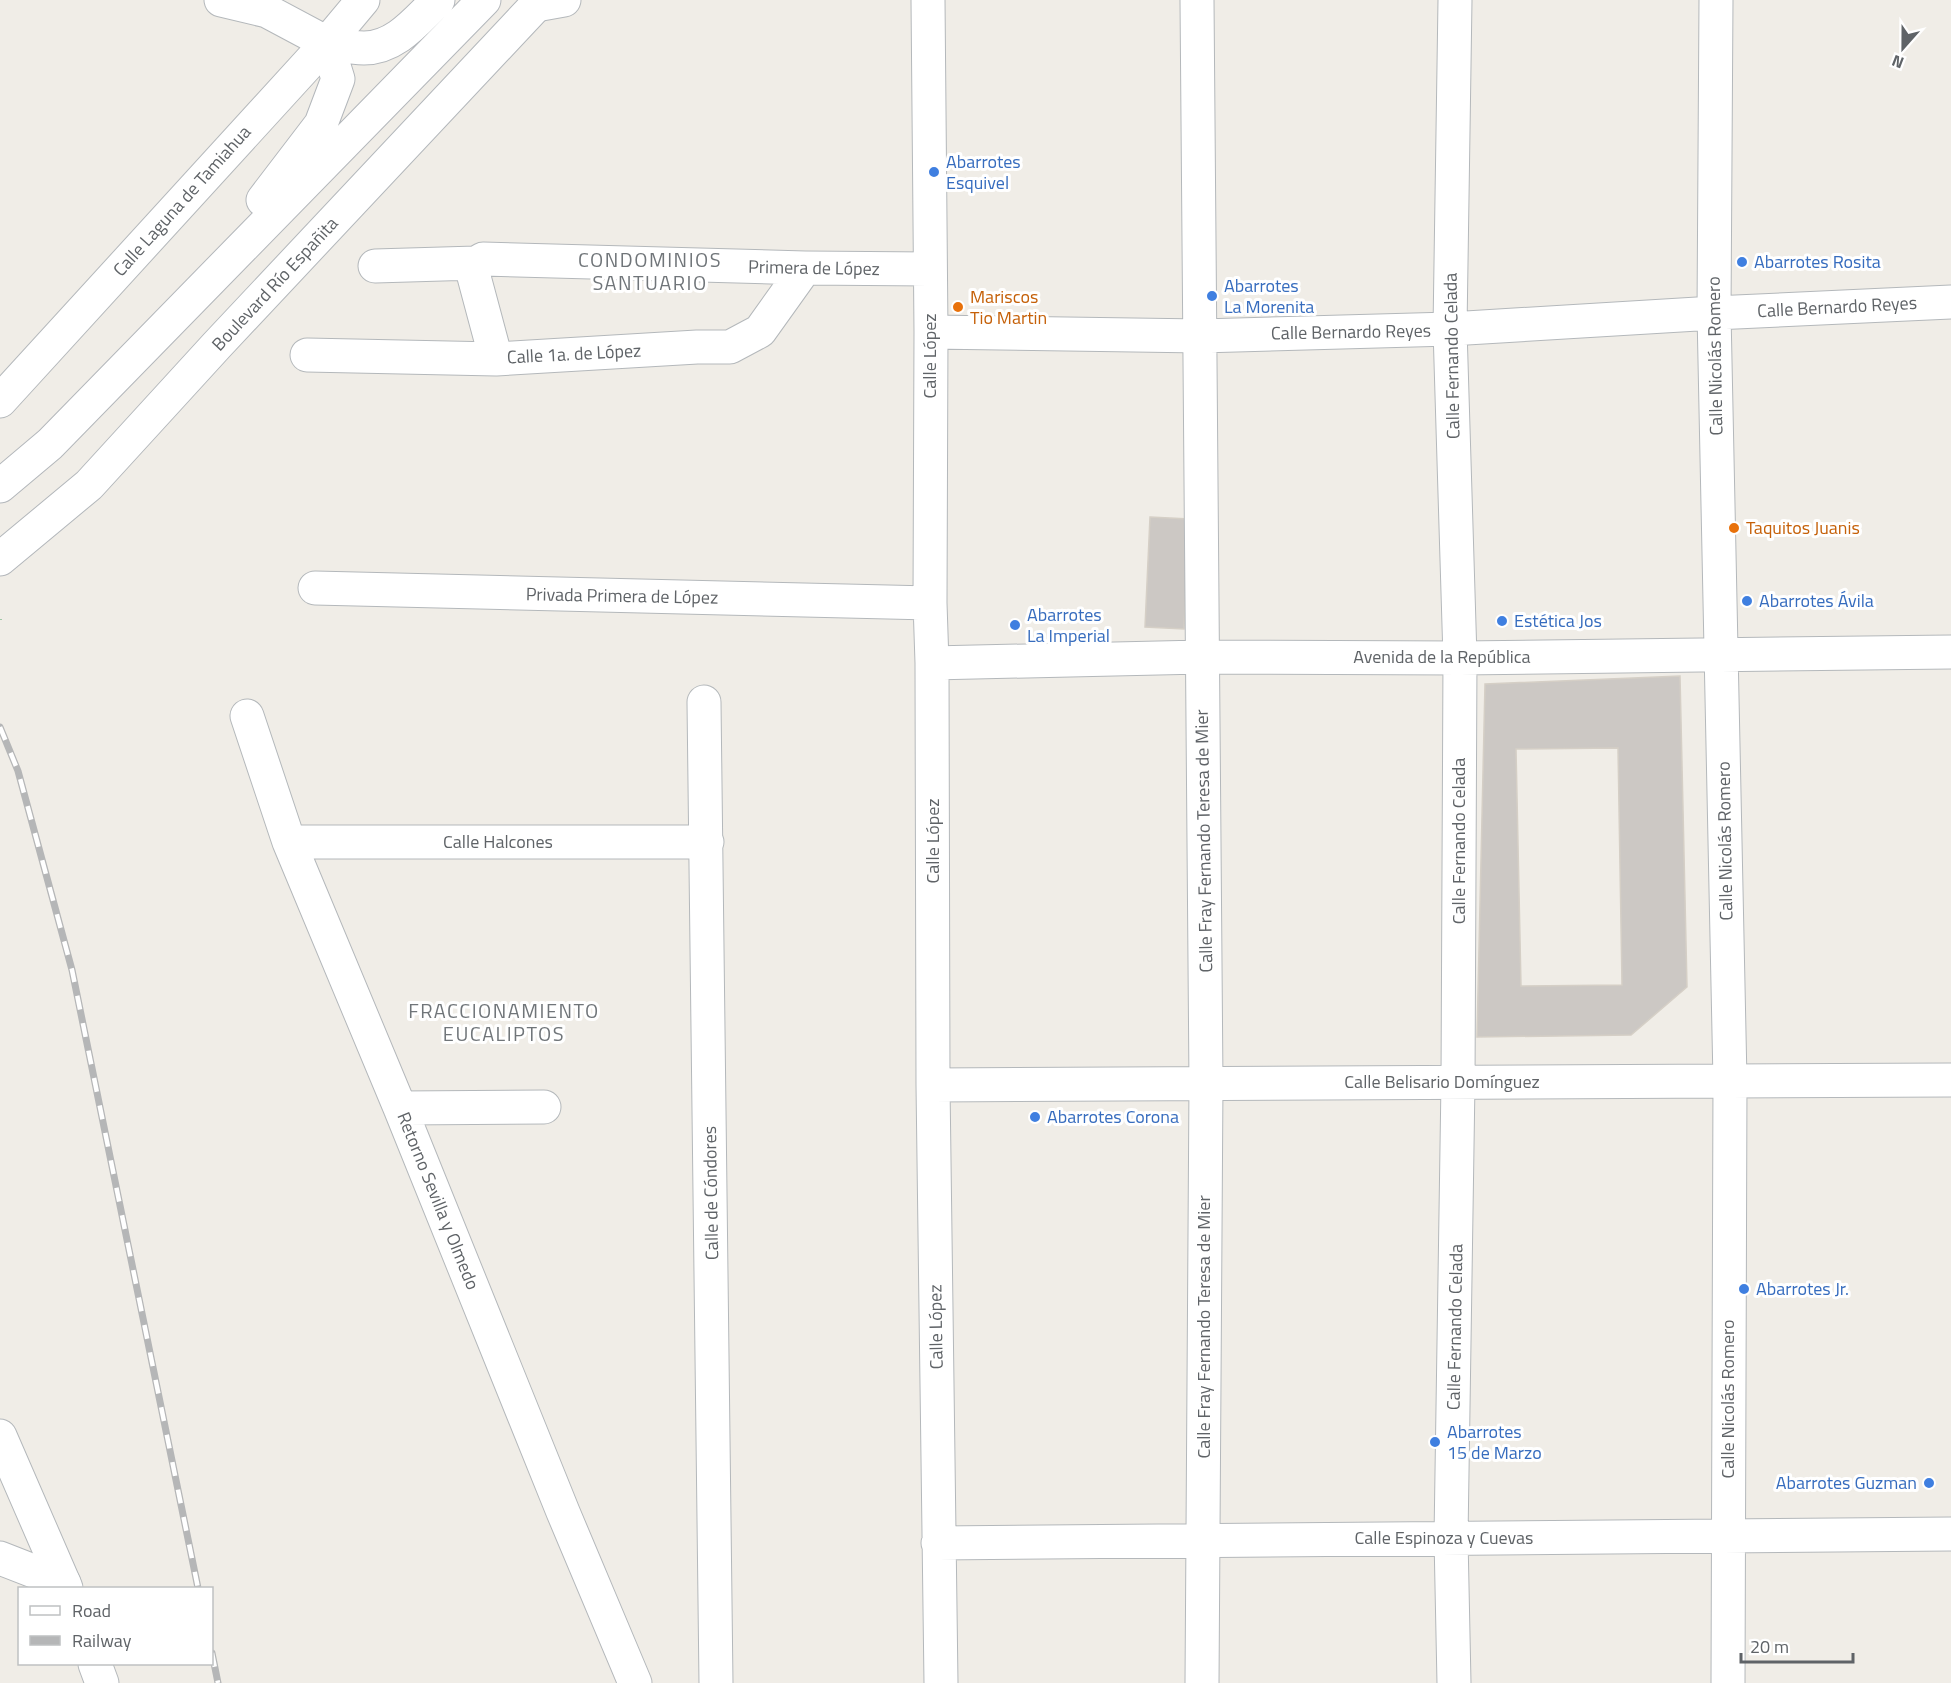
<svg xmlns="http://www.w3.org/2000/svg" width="1951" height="1683" font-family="'Titillium Web',sans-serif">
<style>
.building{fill:#ccc8c4;stroke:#d5cfc6;stroke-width:1.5;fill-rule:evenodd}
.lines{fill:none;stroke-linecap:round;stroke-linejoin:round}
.minor-casing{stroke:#b4b8bb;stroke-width:35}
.tertiary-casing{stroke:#b4b8bb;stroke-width:35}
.secondary-casing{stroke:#b3b7bb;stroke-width:35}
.path{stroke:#9fc7a7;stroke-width:4;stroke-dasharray:6 3;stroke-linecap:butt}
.minor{stroke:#fff;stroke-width:33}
.tertiary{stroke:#fff;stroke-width:33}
.secondary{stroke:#fff;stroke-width:33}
.rail-casing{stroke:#b5b6b7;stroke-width:7}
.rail{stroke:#fff;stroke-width:4.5;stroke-dasharray:14;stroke-linecap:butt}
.shop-dot{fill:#3f7fe0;stroke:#fff;stroke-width:2}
.food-dot{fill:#e8710a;stroke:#fff;stroke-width:2}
.labels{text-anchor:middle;stroke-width:6;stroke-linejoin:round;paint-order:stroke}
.shop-label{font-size:18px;fill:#366cbe;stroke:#fff;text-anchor:start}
.street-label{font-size:18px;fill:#5f6367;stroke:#fff}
.food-label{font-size:18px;fill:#c56008;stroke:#fff;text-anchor:start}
.neighbourhood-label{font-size:20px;letter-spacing:1.5px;fill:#707579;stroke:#fff}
</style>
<rect width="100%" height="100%" fill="#f0ede7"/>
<!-- building -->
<path class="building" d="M 1150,517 L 1189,519 L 1184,629 L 1145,627 Z
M 1680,676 L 1687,987 L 1631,1035 L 1477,1037 L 1485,684 ZM 1618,748 L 1622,985 L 1521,986 L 1516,749 Z"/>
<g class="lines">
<defs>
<path id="minor" d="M 221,0 L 267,11
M 255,0 L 267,11 L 327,43
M 928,0 L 931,332 L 930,603 L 932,663 L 933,1085 L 941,1683
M 1197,0 L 1206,1083 L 1202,1683
M 1716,0 L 1714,313 L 1730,1081 L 1728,1683
M 375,266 L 476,263
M 931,332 L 1201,336 L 1450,329 L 1714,313 L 1951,302
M 307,355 L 496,359 L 697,347 L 730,347 L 760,331 L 805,268
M 496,359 L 473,273 L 476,263 L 483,259 L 805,268 L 929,269
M 0,401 L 327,43 L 363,0
M 315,588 L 930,603
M 932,663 L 1202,657 L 1460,658 L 1951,652
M 704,702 L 716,1683
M 247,716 L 289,842 L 400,1108 L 563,1512 L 635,1683
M 289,842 L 707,842
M 933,1085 L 1951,1080
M 400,1108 L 544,1107
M 938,1543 L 1951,1534
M 0,1558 L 64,1583
M 1454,1683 L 1451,1538 L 1458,1082 L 1460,658 L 1450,329 L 1455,0"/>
<path id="tertiary" d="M 536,5 L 564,0
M 0,1436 L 66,1588
M 95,1664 L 102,1683"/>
<path id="secondary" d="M 263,200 L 321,124 L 338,79 L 327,43 C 339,45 352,48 364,48 C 396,48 417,20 438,0
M 0,486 L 50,444 L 484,0
M 0,559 L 89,485 L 217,345 L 541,0"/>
</defs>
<!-- minor casing -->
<use href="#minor" class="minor-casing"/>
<!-- tertiary casing -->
<use href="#tertiary" class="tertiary-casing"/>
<!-- secondary casing -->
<use href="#secondary" class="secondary-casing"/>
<!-- path -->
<path class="path" d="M 0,619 L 0,620"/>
<!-- minor -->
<use href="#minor" class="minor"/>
<!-- tertiary -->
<use href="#tertiary" class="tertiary"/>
<!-- secondary -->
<use href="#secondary" class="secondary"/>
<defs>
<path id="rail" d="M 0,727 L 18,771 L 72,970 L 198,1588
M 212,1653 L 218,1683"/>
</defs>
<!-- rail casing -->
<use href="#rail" class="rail-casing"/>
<!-- rail -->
<use href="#rail" class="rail"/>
</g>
<!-- markers -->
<g class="shop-dot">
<circle cx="934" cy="172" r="6"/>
<circle cx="1742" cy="262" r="6"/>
<circle cx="1212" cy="296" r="6"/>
<circle cx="1747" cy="601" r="6"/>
<circle cx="1502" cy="621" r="6"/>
<circle cx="1015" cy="625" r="6"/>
<circle cx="1035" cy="1117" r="6"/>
<circle cx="1744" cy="1289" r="6"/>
<circle cx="1435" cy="1442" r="6"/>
<circle cx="1929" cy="1483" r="6"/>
</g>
<g class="food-dot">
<circle cx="958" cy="307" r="6"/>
<circle cx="1734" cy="528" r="6"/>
</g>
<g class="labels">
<!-- shop labels -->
<g class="shop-label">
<text x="946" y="168">Abarrotes<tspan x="946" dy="21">Esquivel</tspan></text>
<text x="1754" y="268">Abarrotes Rosita</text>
<text x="1224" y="292">Abarrotes<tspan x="1224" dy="21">La Morenita</tspan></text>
<text x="1759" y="607">Abarrotes Ávila</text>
<text x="1027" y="621">Abarrotes<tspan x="1027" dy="21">La Imperial</tspan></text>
<text x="1514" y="627">Estética Jos</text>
<text x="1047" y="1123">Abarrotes Corona</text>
<text x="1756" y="1295">Abarrotes Jr.</text>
<text x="1447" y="1438">Abarrotes<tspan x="1447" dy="21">15 de Marzo</tspan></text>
<text x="1917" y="1489" text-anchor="end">Abarrotes Guzman</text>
</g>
<!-- street labels -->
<g class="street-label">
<text transform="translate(182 201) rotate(-48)" y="6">Calle Laguna de Tamiahua</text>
<text transform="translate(814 268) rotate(1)" y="6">Primera de López</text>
<text transform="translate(275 284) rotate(-47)" y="6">Boulevard Río Españita</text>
<text transform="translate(1837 307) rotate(-3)" y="6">Calle Bernardo Reyes</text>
<text transform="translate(1351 332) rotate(-1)" y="6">Calle Bernardo Reyes</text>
<text transform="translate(574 354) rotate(-3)" y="6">Calle 1a. de López</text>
<text transform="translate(930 356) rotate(-90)" y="6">Calle López</text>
<text transform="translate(1452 356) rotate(-91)" y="6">Calle Fernando Celada</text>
<text transform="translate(1715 356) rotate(-91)" y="6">Calle Nicolás Romero</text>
<text transform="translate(622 596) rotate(1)" y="6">Privada Primera de López</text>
<text x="1442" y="663">Avenida de la República</text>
<text transform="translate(933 841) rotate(-90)" y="6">Calle López</text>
<text transform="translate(1204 841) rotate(-91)" y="6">Calle Fray Fernando Teresa de Mier</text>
<text transform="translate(1459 841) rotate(-90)" y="6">Calle Fernando Celada</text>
<text transform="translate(1725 841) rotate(-91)" y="6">Calle Nicolás Romero</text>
<text x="498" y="848">Calle Halcones</text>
<text x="1442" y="1088">Calle Belisario Domínguez</text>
<text transform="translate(711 1193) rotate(-91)" y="6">Calle de Cóndores</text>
<text transform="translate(438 1201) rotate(68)" y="6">Retorno Sevilla y Olmedo</text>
<text transform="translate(936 1327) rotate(-91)" y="6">Calle López</text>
<text transform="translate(1204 1327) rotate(-90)" y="6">Calle Fray Fernando Teresa de Mier</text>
<text transform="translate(1455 1327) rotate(-89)" y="6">Calle Fernando Celada</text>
<text transform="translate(1728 1399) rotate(-90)" y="6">Calle Nicolás Romero</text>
<text x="1444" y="1544">Calle Espinoza y Cuevas</text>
</g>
<!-- food labels -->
<g class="food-label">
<text x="970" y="303">Mariscos<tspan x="970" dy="21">Tio Martin</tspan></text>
<text x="1746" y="534">Taquitos Juanis</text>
</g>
<!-- neighbourhood labels -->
<g class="neighbourhood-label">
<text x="650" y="267">CONDOMINIOS<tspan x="650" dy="23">SANTUARIO</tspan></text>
<text x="504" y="1018">FRACCIONAMIENTO<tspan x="504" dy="23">EUCALIPTOS</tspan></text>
</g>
</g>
<!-- legend -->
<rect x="18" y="1587" width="195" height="78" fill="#ffffff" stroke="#bfc1c2" stroke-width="1.5"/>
<rect x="30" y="1606" width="30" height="9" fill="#ffffff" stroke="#bfc1c2" stroke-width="1.5"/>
<text x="72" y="1617" font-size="18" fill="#5f6367">Road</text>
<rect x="30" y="1636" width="30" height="9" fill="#b5b6b7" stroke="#bfc1c2" stroke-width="1.5"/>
<text x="72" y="1647" font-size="18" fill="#5f6367">Railway</text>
<!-- north arrow -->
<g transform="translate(1903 48) rotate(201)" stroke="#ffffff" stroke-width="4.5" paint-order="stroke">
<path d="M0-4.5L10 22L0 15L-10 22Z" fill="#5f6367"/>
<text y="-9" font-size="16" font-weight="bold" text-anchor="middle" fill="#5f6367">N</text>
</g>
<!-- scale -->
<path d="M1741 1653v9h112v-9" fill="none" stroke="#5f6367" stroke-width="3"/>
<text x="1750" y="1653" font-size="18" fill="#5f6367" stroke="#ffffff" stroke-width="4.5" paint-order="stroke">20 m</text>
</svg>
